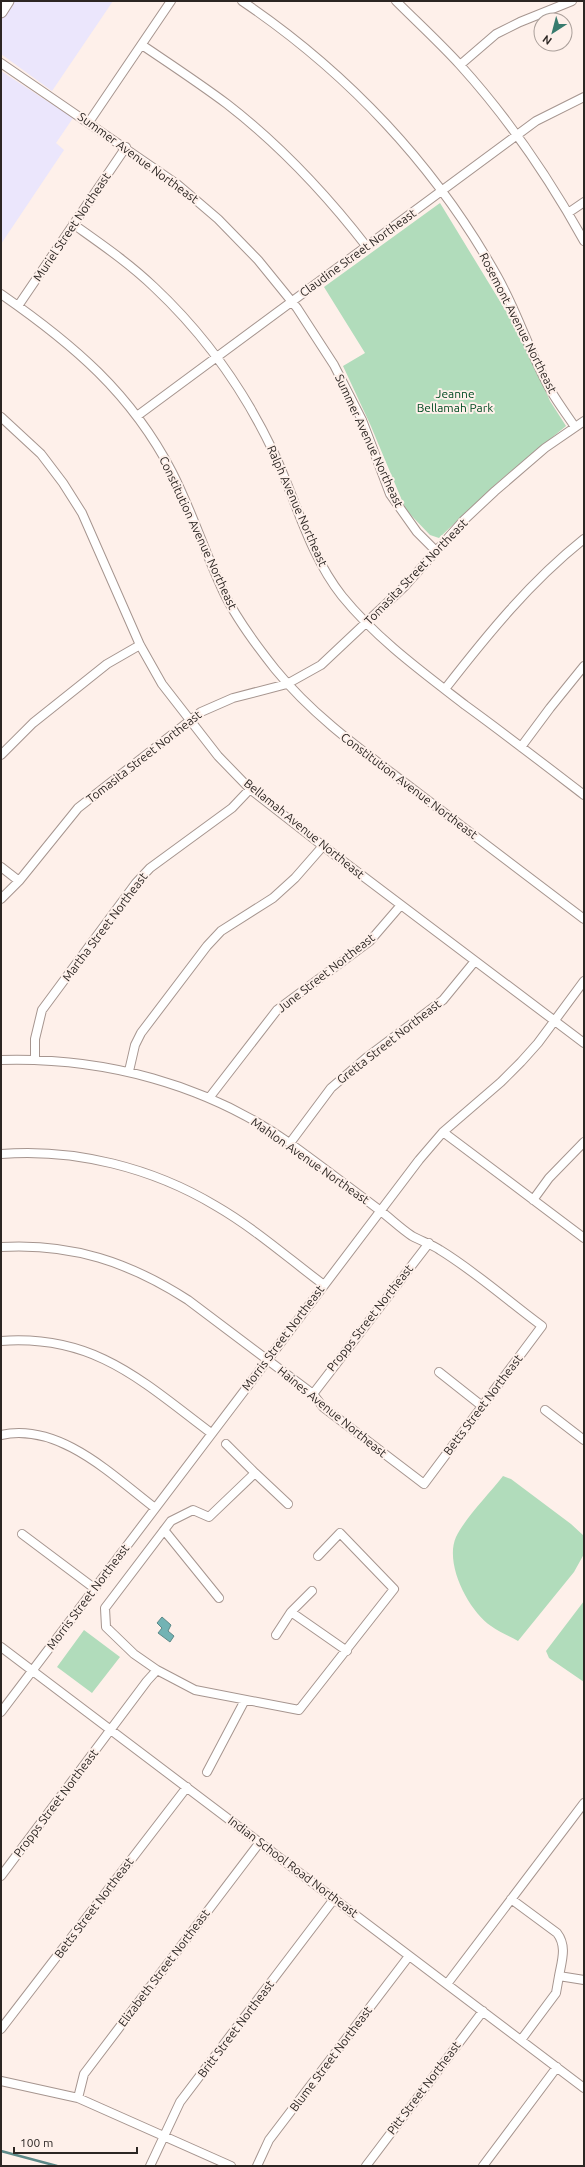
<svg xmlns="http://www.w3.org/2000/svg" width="585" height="2167" font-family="Ubuntu,sans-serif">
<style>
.commercial{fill:#ebe6fc}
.green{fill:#b1dcbb}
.water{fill:#72b3b4;stroke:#5d8988}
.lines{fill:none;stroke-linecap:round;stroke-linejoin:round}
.stream{stroke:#5d8988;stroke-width:2.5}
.minor-casing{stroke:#a6958f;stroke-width:10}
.major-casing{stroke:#a6958f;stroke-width:13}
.minor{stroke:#fff;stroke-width:8}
.major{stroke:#fff;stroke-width:11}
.labels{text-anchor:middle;stroke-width:4;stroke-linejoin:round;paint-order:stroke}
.street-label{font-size:12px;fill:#2c2623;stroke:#fef0ea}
.park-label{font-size:12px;fill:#004b22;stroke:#fef0ea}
</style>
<rect width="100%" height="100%" fill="#fef0ea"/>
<!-- commercial -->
<path class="commercial" d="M 13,1 L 113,1 L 52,91 L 1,54 L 1,19 Z
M 1,71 L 73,118 L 56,143 L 64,150 L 1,244 Z"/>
<!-- green -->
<path class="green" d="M 440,203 L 523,339 L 550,401 L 566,426 L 498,482 L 439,538 L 430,535 L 406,510 L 370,424 L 343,366 L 365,353 L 324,287 Z
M 503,1476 L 511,1479 L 571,1524 L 584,1536 L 584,1554 L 574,1572 L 518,1641 C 509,1636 499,1632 491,1626 C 469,1611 444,1564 456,1537 C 466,1517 489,1494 503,1476 Z
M 584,1601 L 584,1682 L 549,1658 L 546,1651 Z
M 84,1630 L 120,1657 L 92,1693 L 57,1667 Z"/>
<!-- water -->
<path class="water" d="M 162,1617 L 171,1625 L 168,1631 L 174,1636 L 170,1642 L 158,1633 L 162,1628 L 157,1623 Z"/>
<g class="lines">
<!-- stream -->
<path class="stream" d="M 1,2151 L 57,2166"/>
<defs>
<path id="minor" d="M 242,1 C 347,72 435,165 497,276 C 518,313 530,354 551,391 C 558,403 567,415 575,427
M 396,1 C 417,22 440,43 460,65 C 509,119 549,178 584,241
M 142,45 C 170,64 199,83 227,104 C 280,145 326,194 367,247
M 1,63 L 177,184 L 218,219 L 258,260 L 297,308 L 334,365 L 362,420 L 390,494 L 417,532 L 436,551
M 460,65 L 496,34 L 520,22 L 572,1
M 89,122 L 171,1
M 568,213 L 584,202
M 73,224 C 101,244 129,263 154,287 C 203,333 244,390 273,451 C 296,499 308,553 342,596 C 377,639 421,671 465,705 C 505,734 545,765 584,795
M 1,294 C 73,344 131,393 172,472 C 192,511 205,553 224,593 C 237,620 256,645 275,669 C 314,717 364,752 413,789 C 470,833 527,876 584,919
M 18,306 L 126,147
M 137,416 L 536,121 L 584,97
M 1,417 L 41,454 L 63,483 L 82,513 L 140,645 L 162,684 L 218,756 L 250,789 L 323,846 L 584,1043
M 445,689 C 487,635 530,582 584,539
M 521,747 L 550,708 L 584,666
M 1,755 L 33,723 L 107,664 L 140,645
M 1,867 L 19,881
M 1,899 L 19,881 L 78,808 L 201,712 L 233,698 L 287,684 L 321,665 L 405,586 L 463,521 L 495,491 L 545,448 L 584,421
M 35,1059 L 35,1039 L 42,1010 L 136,883 L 150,868 L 232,808 L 250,789
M 1,1060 C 104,1057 206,1084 291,1144 C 320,1165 349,1187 378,1209 C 389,1217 400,1228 412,1236 C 421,1241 431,1244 440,1250 C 476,1272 508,1301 542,1326 L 424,1484 L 323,1407 L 313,1394 L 188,1300 C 129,1262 72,1243 1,1247
M 129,1071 L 135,1045 L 141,1033 L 207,946 L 221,931 L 273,898 L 295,878 L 323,846
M 209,1098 L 277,1010 L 370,941 L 401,905
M 443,1132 L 584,1238
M 290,1143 L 331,1088 L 366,1058 L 443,1000 L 475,961
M 1,1154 C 75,1148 153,1168 216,1206 C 254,1228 288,1258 324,1285
M 533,1200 L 549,1178 L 584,1142
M 1,1341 C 94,1334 142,1381 211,1433
M 439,1372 L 482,1406
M 313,1394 L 429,1243
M 545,1410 L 584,1440
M 1,1435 C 59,1422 112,1475 155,1508
M 255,1473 L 288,1504
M 164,1530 L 219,1598
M 22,1534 L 94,1588
M 291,1612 L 347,1651
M 276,1635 L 291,1612 L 312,1591
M 1,1647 L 584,2088
M 157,1670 L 134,1654 L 106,1627 L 105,1608 L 171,1521 L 193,1510 L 209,1517 L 255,1473 L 226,1444
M 1,1712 L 419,1160 L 443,1132 L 501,1082 L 521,1062 L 538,1043 L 584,981
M 207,1772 L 245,1700
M 1,1876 L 147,1681 L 157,1670 L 195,1690 L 299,1710 L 394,1589 L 340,1533 L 318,1556
M 511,1899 L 557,1933 C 567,1946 562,1960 559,1976 L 584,1980
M 447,1984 L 584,1803
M 1,2029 L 187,1787
M 521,2040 L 556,1993 L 559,1976
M 1,2081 L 78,2098 L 231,2166
M 78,2098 L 84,2074 L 260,1842
M 150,2166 L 180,2102 L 334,1899
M 257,2166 L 269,2140 L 409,1956
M 366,2166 L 483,2011
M 483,2166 L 557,2067"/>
<path id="major" d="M 1,12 L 8,1"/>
</defs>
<!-- minor casing -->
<use href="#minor" class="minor-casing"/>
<!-- major casing -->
<use href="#major" class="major-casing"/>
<!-- minor -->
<use href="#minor" class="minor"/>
<!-- major -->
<use href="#major" class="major"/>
</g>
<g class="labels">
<!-- street labels -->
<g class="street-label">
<text transform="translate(138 158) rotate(36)" y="4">Summer Avenue Northeast</text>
<text transform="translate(72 227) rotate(-56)" y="4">Muriel Street Northeast</text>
<text transform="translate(358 253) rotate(-36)" y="4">Claudine Street Northeast</text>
<text transform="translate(518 323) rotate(63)" y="4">Rosemont Avenue Northeast</text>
<text transform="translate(369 441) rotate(65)" y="4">Summer Avenue Northeast</text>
<text transform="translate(297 506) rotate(66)" y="4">Ralph Avenue Northeast</text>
<text transform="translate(198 533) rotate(65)" y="4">Constitution Avenue Northeast</text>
<text transform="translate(416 572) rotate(-46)" y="4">Tomasita Street Northeast</text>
<text transform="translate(144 757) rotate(-38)" y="4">Tomasita Street Northeast</text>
<text transform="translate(409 786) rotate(37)" y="4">Constitution Avenue Northeast</text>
<text transform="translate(304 829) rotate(39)" y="4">Bellamah Avenue Northeast</text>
<text transform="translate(105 927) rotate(-53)" y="4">Martha Street Northeast</text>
<text transform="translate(326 973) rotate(-38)" y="4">June Street Northeast</text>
<text transform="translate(389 1042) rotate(-38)" y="4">Gretta Street Northeast</text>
<text transform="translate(310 1161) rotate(35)" y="4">Mahlon Avenue Northeast</text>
<text transform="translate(370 1318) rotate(-52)" y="4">Propps Street Northeast</text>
<text transform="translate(283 1338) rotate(-53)" y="4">Morris Street Northeast</text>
<text transform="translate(483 1405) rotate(-53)" y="4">Betts Street Northeast</text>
<text transform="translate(332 1412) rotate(39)" y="4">Haines Avenue Northeast</text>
<text transform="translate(88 1597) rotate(-53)" y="4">Morris Street Northeast</text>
<text transform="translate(56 1803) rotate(-53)" y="4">Propps Street Northeast</text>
<text transform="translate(293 1867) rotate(37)" y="4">Indian School Road Northeast</text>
<text transform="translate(94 1908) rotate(-53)" y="4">Betts Street Northeast</text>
<text transform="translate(164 1968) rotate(-53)" y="4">Elizabeth Street Northeast</text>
<text transform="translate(236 2029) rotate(-53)" y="4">Britt Street Northeast</text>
<text transform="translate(331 2059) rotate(-53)" y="4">Blume Street Northeast</text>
<text transform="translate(424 2088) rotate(-53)" y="4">Pitt Street Northeast</text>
</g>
<!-- park labels -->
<g class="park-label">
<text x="455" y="398">Jeanne<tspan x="455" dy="14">Bellamah Park</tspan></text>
</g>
</g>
<!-- border -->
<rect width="585" height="2167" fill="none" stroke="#2c2623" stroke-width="4"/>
<!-- north arrow -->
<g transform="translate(553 32) rotate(216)"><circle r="19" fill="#fef0ea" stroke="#aa9f9a"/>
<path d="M0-3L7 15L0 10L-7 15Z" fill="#387b6e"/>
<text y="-6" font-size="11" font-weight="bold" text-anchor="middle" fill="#2c2623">N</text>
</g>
<!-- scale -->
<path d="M14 2147v6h123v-6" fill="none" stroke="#2c2623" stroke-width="2"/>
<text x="20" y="2147" font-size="12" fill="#2c2623" stroke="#fef0ea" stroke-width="3" paint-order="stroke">100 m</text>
</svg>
